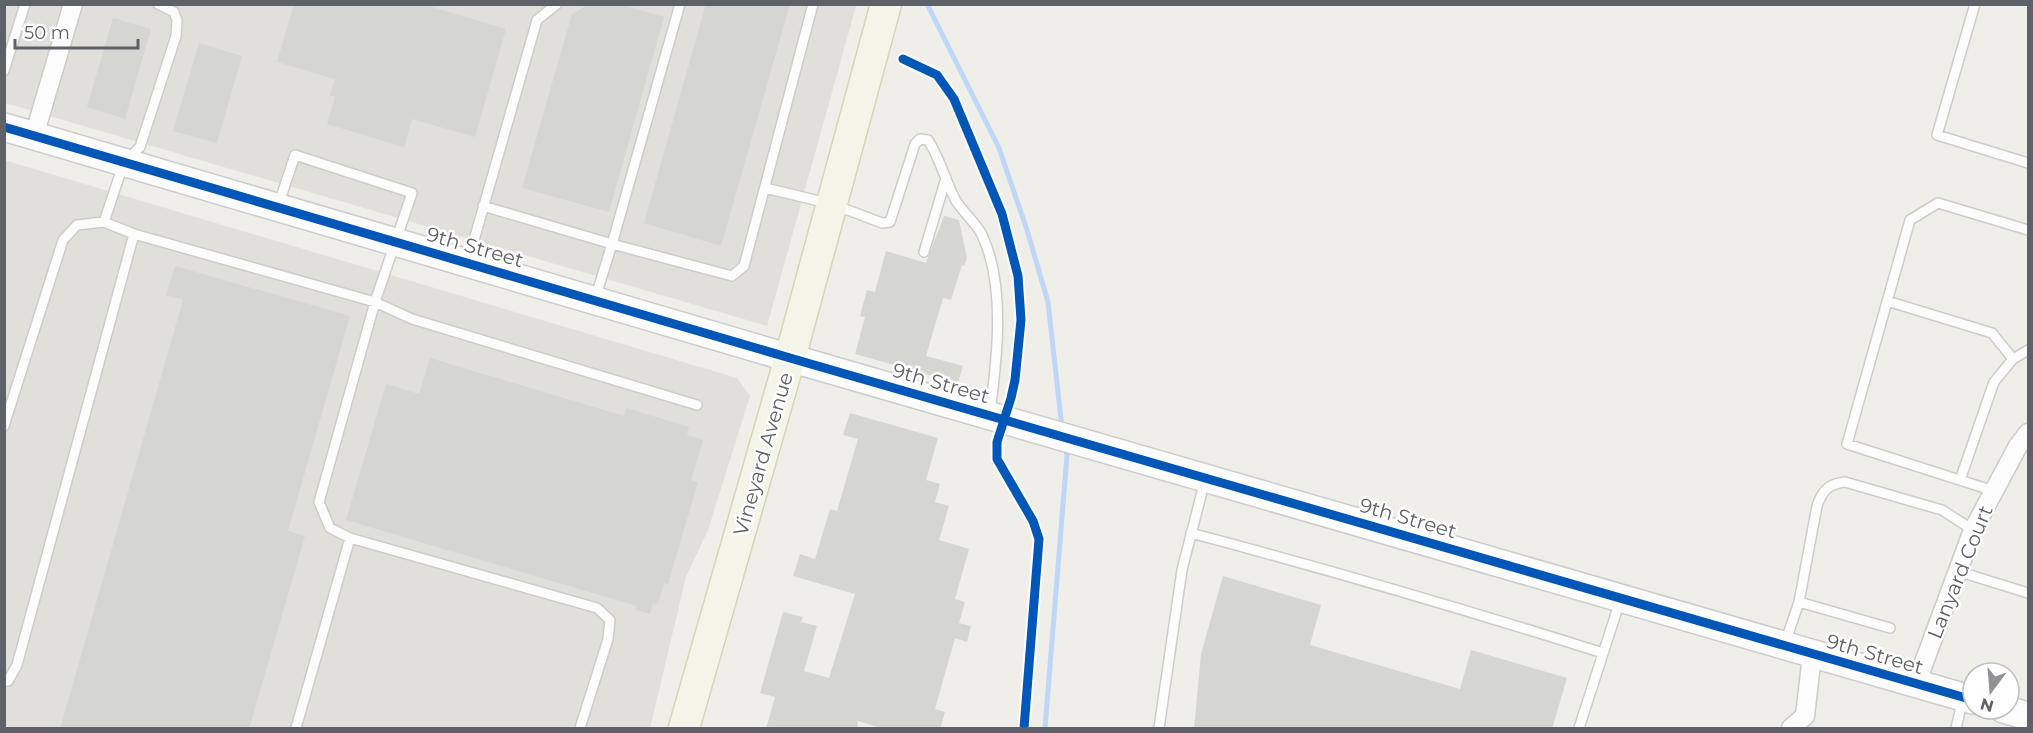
<svg xmlns="http://www.w3.org/2000/svg" width="2033" height="733" font-family="Montserrat,sans-serif">
<style>
.industrial{fill:#e0dfda}
.lines{fill:none;stroke-linecap:round;stroke-linejoin:round}
.stream{stroke:#bed6f8;stroke-width:5}
.building{fill:#d5d5d2}
.lane-casing{stroke:#cccccb;stroke-width:12}
.street-casing{stroke:#cccccb;stroke-width:21}
.secondary-casing{stroke:#cbcccb;stroke-width:30}
.primary-casing{stroke:#d8d4b6;stroke-width:33}
.lane{stroke:#fdfcfc;stroke-width:9}
.street{stroke:#fdfcfc;stroke-width:18}
.secondary{stroke:#fdfcfc;stroke-width:27}
.primary{stroke:#f4f4e9;stroke-width:30}
.cycleway-casing{stroke:#fff;stroke-width:13}
.cycleway{stroke:#0057b8;stroke-width:9}
.labels{text-anchor:middle;stroke-width:5;stroke-linejoin:round;paint-order:stroke}
.street-label{font-size:20px;fill:#5e6168;stroke:#fff}
</style>
<rect width="100%" height="100%" fill="#efeee9"/>
<!-- industrial -->
<path class="industrial" d="M 849,4 L 856,6 L 767,326 L 5,103 L 4,5 Z
M 4,160 L 737,378 L 750,396 L 708,530 L 686,577 L 650,728 L 5,728 Z"/>
<g class="lines">
<!-- stream -->
<path class="stream" d="M 927,4 L 999,148 L 1027,230 L 1048,302 L 1062,428
M 1045,728 L 1067,455 L 1065,446"/>
</g>
<!-- building -->
<path class="building" d="M 294,4 L 422,4 L 506,29 L 475,137 L 412,119 L 404,147 L 327,124 L 335,97 L 330,95 L 335,79 L 277,62 Z
M 589,4 L 619,4 L 664,17 L 609,212 L 522,188 L 572,14 Z
M 706,4 L 790,4 L 721,246 L 644,223 Z
M 113,18 L 151,29 L 125,119 L 87,107 Z
M 199,43 L 242,56 L 217,143 L 173,131 Z
M 944,216 L 959,220 L 967,258 L 964,266 L 962,265 L 951,300 L 943,298 L 926,356 L 963,366 L 958,383 L 855,354 L 865,317 L 860,316 L 867,290 L 875,292 L 886,251 L 926,263 Z
M 175,266 L 350,316 L 288,531 L 305,536 L 249,729 L 60,729 L 183,300 L 166,295 Z
M 430,358 L 624,416 L 626,408 L 689,427 L 687,435 L 703,440 L 691,480 L 698,482 L 668,584 L 664,583 L 658,604 L 653,603 L 650,614 L 636,610 L 637,606 L 346,520 L 386,384 L 419,394 Z
M 850,413 L 938,438 L 926,480 L 940,484 L 935,502 L 949,506 L 939,540 L 969,549 L 955,599 L 965,602 L 959,623 L 971,626 L 967,642 L 955,638 L 935,709 L 945,712 L 940,729 L 884,729 L 858,721 L 857,729 L 766,729 L 775,697 L 760,693 L 783,612 L 803,617 L 801,622 L 817,626 L 804,671 L 829,678 L 855,594 L 793,576 L 800,554 L 815,559 L 830,509 L 837,511 L 858,439 L 843,435 Z
M 1223,576 L 1321,605 L 1310,645 L 1460,689 L 1471,650 L 1567,678 L 1552,729 L 1194,729 L 1201,654 Z"/>
<g class="lines">
<defs>
<path id="lane" d="M 1975,4 L 1937,135 L 2028,163
M 4,71 L 25,4
M 765,188 L 832,204 L 882,223 L 890,222 L 915,144 L 920,139 L 928,140 C 940,158 945,180 955,199 C 962,212 976,222 982,235 C 1006,286 997,359 990,412
M 278,206 L 295,155 L 412,193 L 375,302 L 319,502 L 330,528 L 350,538 L 597,608 L 610,620 L 608,639 L 580,728
M 483,206 L 612,244 L 680,4
M 104,222 L 134,234 L 375,302 L 412,319 L 697,405
M 924,252 L 946,178
M 468,261 L 537,20 L 557,4
M 595,299 L 612,244 L 732,276 L 744,266 L 813,4
M 1887,301 L 1992,333 L 2013,359
M 4,426 L 63,240 L 77,225 L 104,222 L 124,162 L 140,147 L 176,36 L 177,20 L 174,12 L 158,4
M 1960,480 L 1994,382 L 2013,359 L 2028,350
M 1994,491 L 1847,444 L 1910,220 L 1938,203 L 2028,230
M 1191,533 C 1330,570 1467,610 1603,653
M 1957,571 L 2028,593
M 1799,602 L 1890,628
M 1785,643 L 1799,602 L 1817,506 C 1822,491 1828,484 1845,482 L 1942,510 L 1973,530
M 4,681 L 8,681 L 17,665 L 134,234
M 296,728 L 350,538
M 1159,728 L 1182,570 L 1205,480
M 1579,728 L 1620,601
M 1956,728 L 1963,699"/>
<path id="street" d="M 34,136 L 73,4
M 1916,684 L 1973,530 L 2018,446 L 2028,433
M 1791,728 L 1805,716 L 1812,655"/>
<path id="secondary" d="M 4,127 L 790,358 L 1973,700
M 2003,709 L 2028,716"/>
<path id="primary" d="M 684,728 L 790,358 L 886,4"/>
</defs>
<!-- lane casing -->
<use href="#lane" class="lane-casing"/>
<!-- street casing -->
<use href="#street" class="street-casing"/>
<!-- secondary casing -->
<use href="#secondary" class="secondary-casing"/>
<!-- primary casing -->
<use href="#primary" class="primary-casing"/>
<!-- lane -->
<use href="#lane" class="lane"/>
<!-- street -->
<use href="#street" class="street"/>
<!-- secondary -->
<use href="#secondary" class="secondary"/>
<!-- primary -->
<use href="#primary" class="primary"/>
<defs>
<path id="cycleway" d="M 903,59 L 937,75 L 954,99 L 1002,214 L 1018,276 L 1021,320 L 1015,380 L 1011,398 L 997,442 L 997,459 L 1033,521 L 1039,539 L 1024,728
M 4,127 L 790,358 L 1973,700"/>
</defs>
<!-- cycleway casing -->
<use href="#cycleway" class="cycleway-casing"/>
<!-- cycleway -->
<use href="#cycleway" class="cycleway"/>
</g>
<g class="labels">
<!-- street labels -->
<g class="street-label">
<text transform="translate(475 247) rotate(16)" y="7">9th Street</text>
<text transform="translate(941 383) rotate(16)" y="7">9th Street</text>
<text transform="translate(763 454) rotate(-74)" y="7">Vineyard Avenue</text>
<text transform="translate(1408 518) rotate(16)" y="7">9th Street</text>
<text transform="translate(1960 572) rotate(-68)" y="7">Lanyard Court</text>
<text transform="translate(1875 654) rotate(16)" y="7">9th Street</text>
</g>
</g>
<!-- border -->
<rect width="2033" height="733" fill="none" stroke="#5e6168" stroke-width="12"/>
<!-- north arrow -->
<g transform="translate(1991 691) rotate(196)"><circle r="28" fill="#ffffff" stroke="#bfc0c3" stroke-width="1.5"/>
<path d="M0-4.5L10 22L0 15L-10 22Z" fill="#919295"/>
<text y="-9" font-size="16" font-weight="bold" text-anchor="middle" fill="#5e6168">N</text>
</g>
<!-- scale -->
<path d="M15 39v9h123v-9" fill="none" stroke="#5e6168" stroke-width="3"/>
<text x="24" y="39" font-size="18" fill="#5e6168" stroke="#ffffff" stroke-width="4.5" paint-order="stroke">50 m</text>
</svg>
